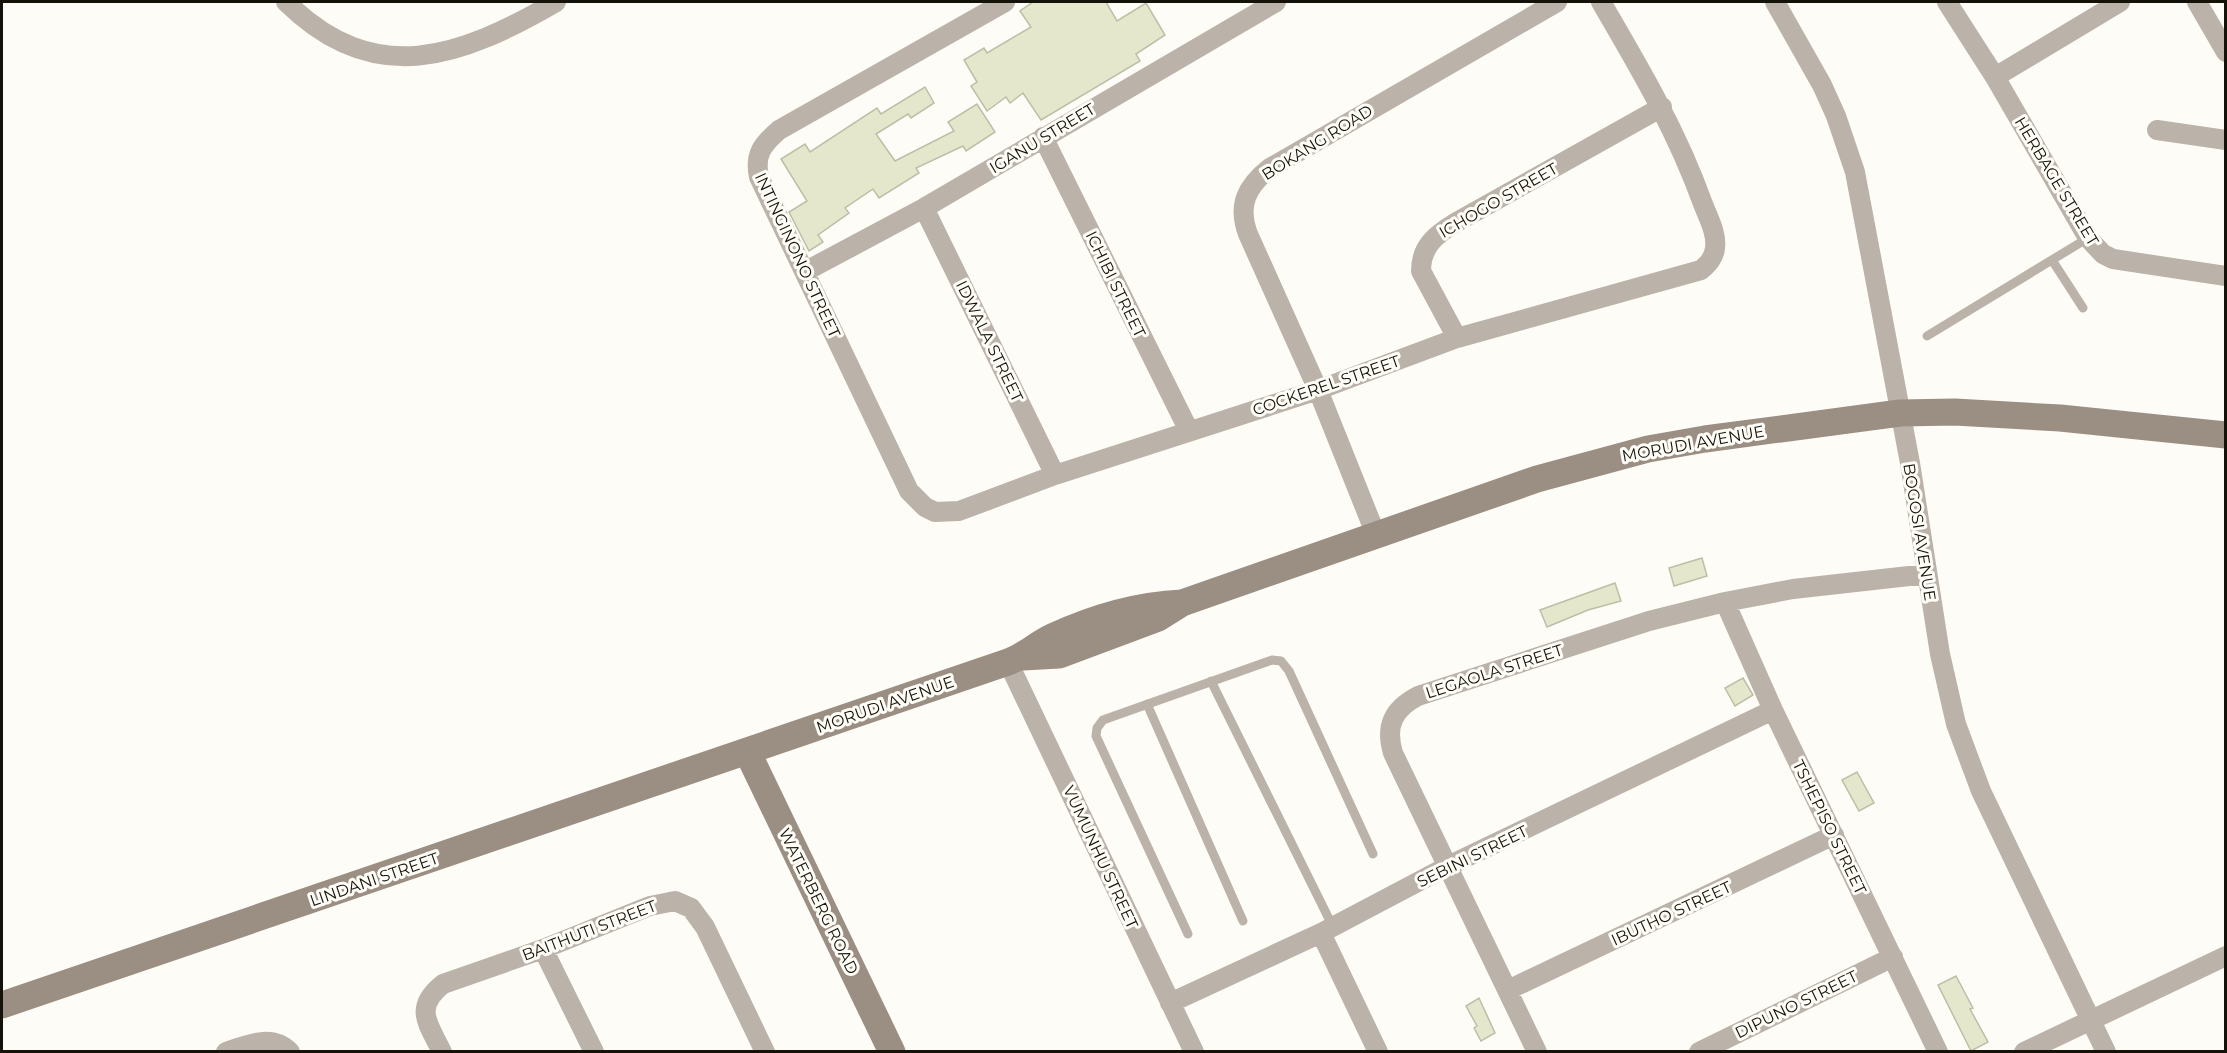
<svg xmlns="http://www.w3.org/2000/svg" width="2227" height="1053" font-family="Montserrat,sans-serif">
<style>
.building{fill:#e5e7cd;stroke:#bcbea5;stroke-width:1.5}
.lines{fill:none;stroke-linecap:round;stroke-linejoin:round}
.lane{stroke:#bbb2a9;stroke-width:9}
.street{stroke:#bbb2a9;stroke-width:20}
.secondary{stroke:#9b8e82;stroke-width:27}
.labels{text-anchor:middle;stroke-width:6;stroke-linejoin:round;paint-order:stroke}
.street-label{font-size:16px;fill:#151209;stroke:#fefcf7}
</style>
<rect width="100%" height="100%" fill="#fefcf7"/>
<!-- building -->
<path class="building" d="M 1033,2 L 1106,2 L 1117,21 L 1146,3 L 1165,35 L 1136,54 L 1140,61 L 1041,120 L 1023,93 L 1010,103 L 1006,97 L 987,111 L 971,86 L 977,82 L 964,60 L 984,48 L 987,53 L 1031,27 L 1020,11 Z
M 925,87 L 934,103 L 911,118 L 908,114 L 876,134 L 895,161 L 954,131 L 948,122 L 977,104 L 995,132 L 966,151 L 963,146 L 916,168 L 919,173 L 879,198 L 873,189 L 845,208 L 849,213 L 818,235 L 823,242 L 809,251 L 789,212 L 807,201 L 781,159 L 805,144 L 810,152 L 877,108 L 881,114 Z
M 1702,558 L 1707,576 L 1674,586 L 1669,568 Z
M 1615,583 L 1621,601 L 1588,610 L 1547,627 L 1540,610 Z
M 1743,678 L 1753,695 L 1735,706 L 1725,688 Z
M 1857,772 L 1874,803 L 1859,811 L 1842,780 Z
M 1956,976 L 1973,1008 L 1970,1009 L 1988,1042 L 1971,1051 L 1938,985 Z
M 1479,998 L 1495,1033 L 1481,1041 L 1474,1028 L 1477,1026 L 1466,1006 Z"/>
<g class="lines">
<!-- lane -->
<path class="lane" d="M 2052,260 L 2083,308
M 1927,336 L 2088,238
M 1211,681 L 1333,927
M 1147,704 L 1243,921
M 1188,934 L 1096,736 L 1097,728 L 1103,720 L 1272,660 L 1281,661 L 1289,671 L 1373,854"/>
<!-- street -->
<path class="street" d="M 286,2 C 375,90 461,57 556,2
M 1005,2 L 779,130 C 763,144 754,154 759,177 L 909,491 L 925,507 L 935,512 L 959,511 L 1055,475 L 1318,390 L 1457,338 L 1701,270 C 1708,264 1714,258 1715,248 C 1717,233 1708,217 1703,204 C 1677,131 1639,67 1601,2
M 1775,2 L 1822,85 L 1836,116 L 1855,172 L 1910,463 L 1940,654 L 1956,724 L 1981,791 L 2106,1052
M 1947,2 L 1995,77 L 2088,238 L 2103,254 L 2113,259 L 2226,276
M 2197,2 L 2226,52
M 1995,77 L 2120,2
M 2157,130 L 2226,140
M 1043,137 L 1189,431
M 924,208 L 1055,475
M 806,271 L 924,208 L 1276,2
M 1457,338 L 1421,271 C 1421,247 1435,235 1455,223 L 1662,107
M 1376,535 L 1318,390 L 1248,234 C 1237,205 1247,186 1270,168 L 1557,2
M 1725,602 L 1773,710 L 1938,1052
M 1008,662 L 1194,1052
M 1321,933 L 1378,1052
M 543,949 L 594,1052
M 1508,990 L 1834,835
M 1170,1003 L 1321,933 L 1448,866 L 1773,710
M 226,1052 C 247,1045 272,1033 290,1052
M 442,1052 C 428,1023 413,1008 443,984 L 543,949 L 650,906 L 675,901 L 691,908 L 705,927 L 765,1052
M 1537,1052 L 1393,753 C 1385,726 1393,709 1418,696 L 1649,621 L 1725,602 L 1793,589 L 1927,574
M 1699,1052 L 1893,957
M 2024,1052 L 2226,956"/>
<!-- secondary -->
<path class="secondary" d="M 1023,657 L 1059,655 L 1158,618 L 1182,603 L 1537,479 L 1648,449 L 1705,439 L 1900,413 L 1955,412 L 2060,418 L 2226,435
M 747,751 L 892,1052
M 2,1005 L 1008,662 C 1025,656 1037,644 1052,637 C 1093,618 1138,605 1182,603"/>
</g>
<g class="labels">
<!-- street labels -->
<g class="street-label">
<text transform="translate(1042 138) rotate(-31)" y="6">IGANU STREET</text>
<text transform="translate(1317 142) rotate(-32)" y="6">BOKANG ROAD</text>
<text transform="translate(2057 181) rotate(59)" y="6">HERBAGE STREET</text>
<text transform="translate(1498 200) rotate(-30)" y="6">ICHOGO STREET</text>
<text transform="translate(798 255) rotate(65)" y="6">INTINGINONO STREET</text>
<text transform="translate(1116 284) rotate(64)" y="6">ICHIBI STREET</text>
<text transform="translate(990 341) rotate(64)" y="6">IDWALA STREET</text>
<text transform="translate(1326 385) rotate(-19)" y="6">COCKEREL STREET</text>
<text transform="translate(1693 443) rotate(-10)" y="6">MORUDI AVENUE</text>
<text transform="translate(1920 532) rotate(81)" y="6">BOGOSI AVENUE</text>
<text transform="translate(1494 671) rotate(-18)" y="6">LEGAOLA STREET</text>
<text transform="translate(885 704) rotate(-19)" y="6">MORUDI AVENUE</text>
<text transform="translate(1830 827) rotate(64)" y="6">TSHEPISO STREET</text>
<text transform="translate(1472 856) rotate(-26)" y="6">SEBINI STREET</text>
<text transform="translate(1101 857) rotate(65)" y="6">VUMUNHU STREET</text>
<text transform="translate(374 879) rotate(-19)" y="6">LINDANI STREET</text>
<text transform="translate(819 901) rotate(64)" y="6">WATERBERG ROAD</text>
<text transform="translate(1671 913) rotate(-25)" y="6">IBUTHO STREET</text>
<text transform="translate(589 930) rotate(-21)" y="6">BAITHUTI STREET</text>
<text transform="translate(1796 1004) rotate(-26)" y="6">DIPUNO STREET</text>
</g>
</g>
<!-- border -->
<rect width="2227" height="1053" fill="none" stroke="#151209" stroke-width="6"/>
</svg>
